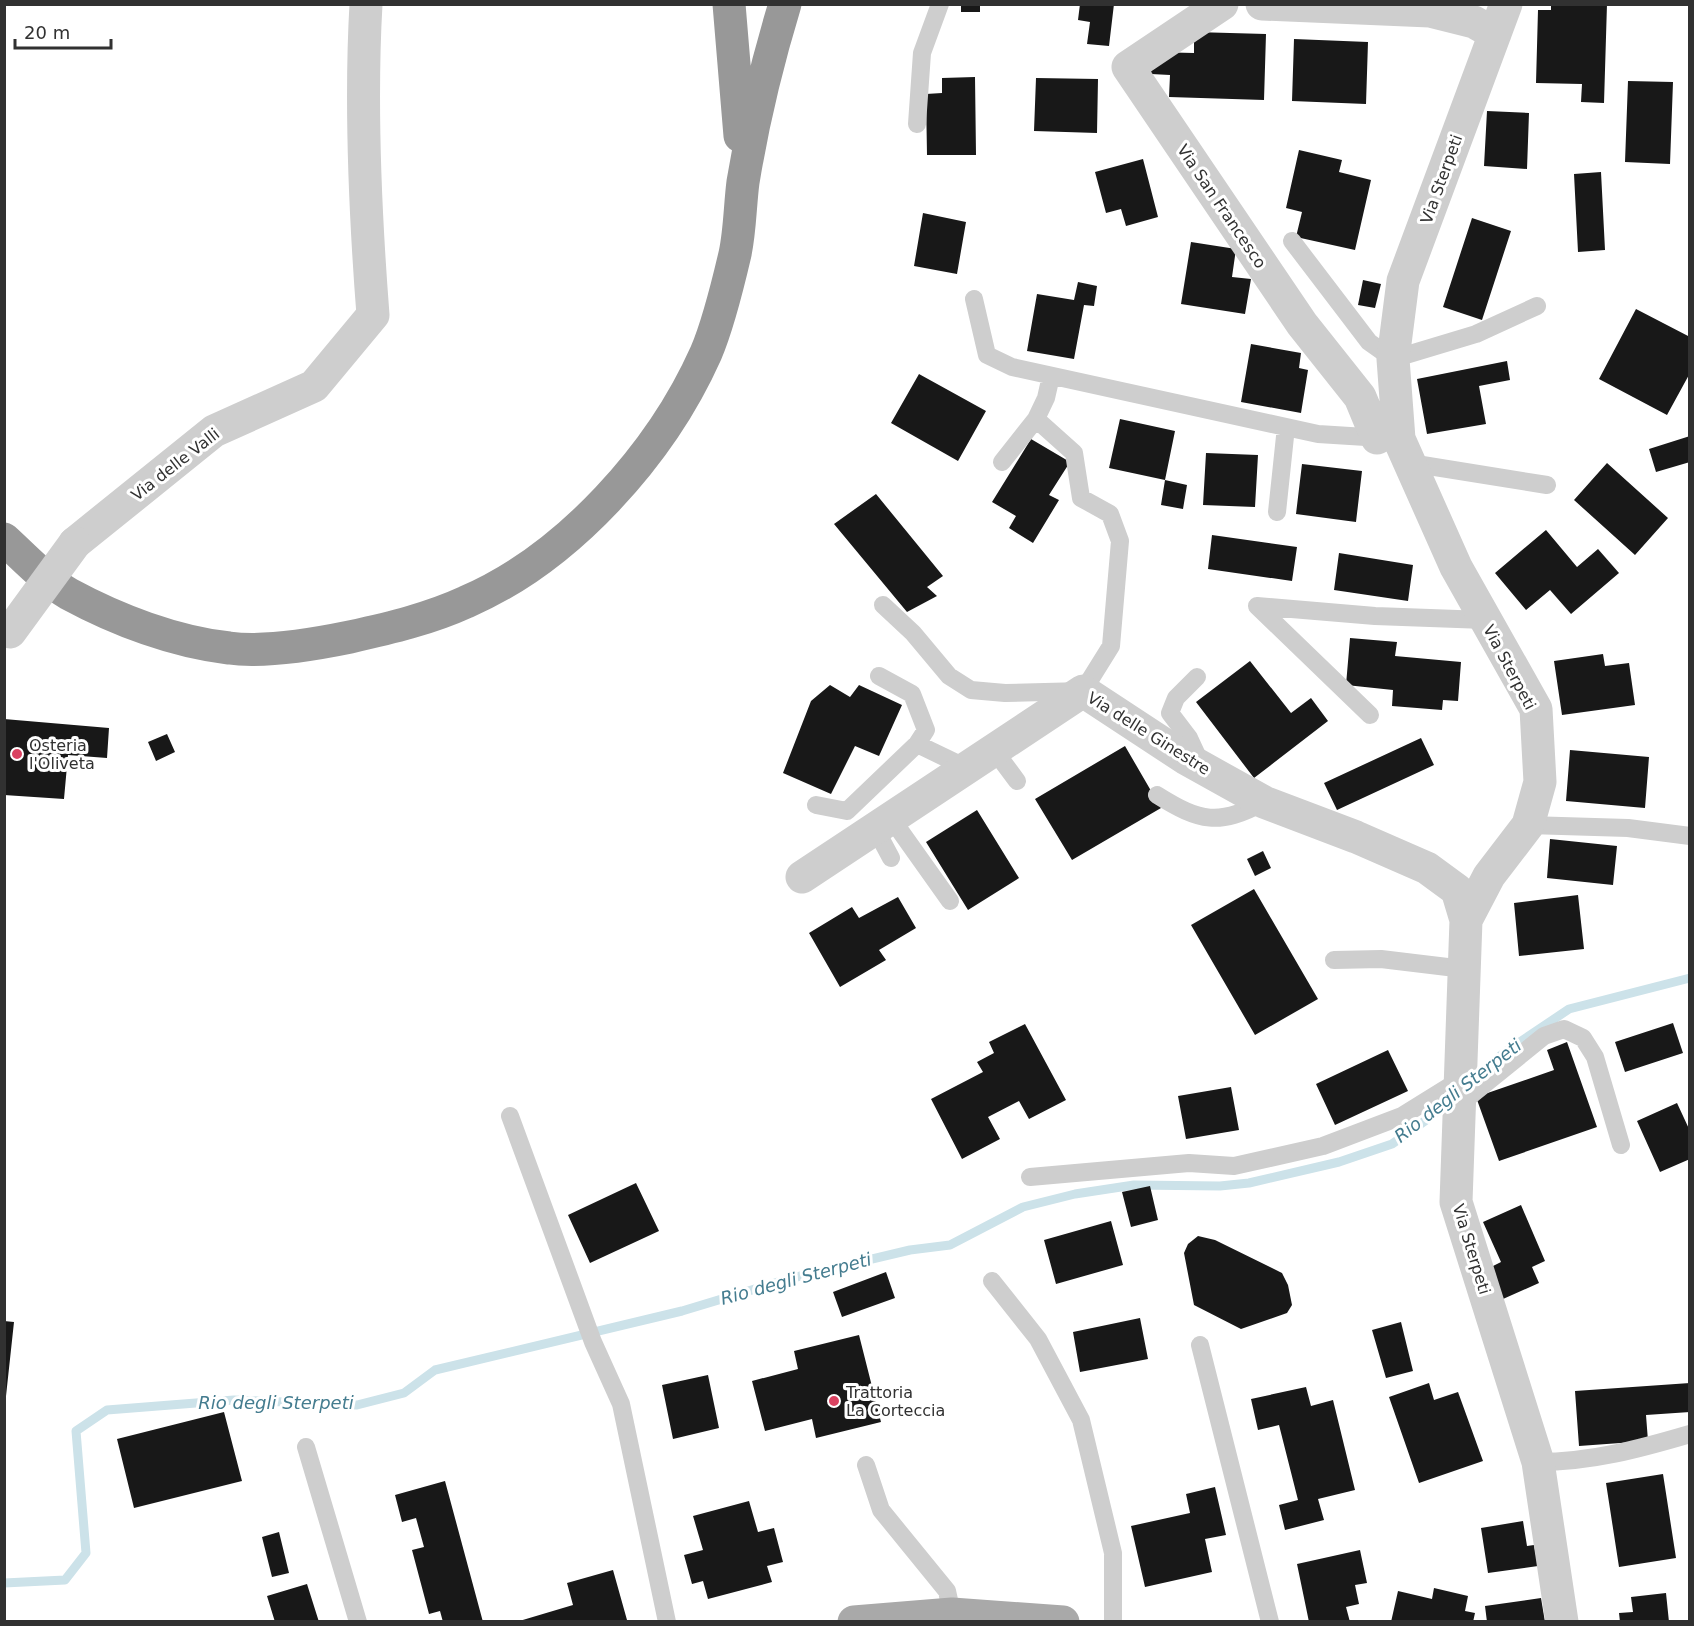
<svg xmlns="http://www.w3.org/2000/svg" width="1694" height="1626" font-family="'DejaVu Sans',sans-serif">
<style>
.lines{fill:none;stroke-linecap:round;stroke-linejoin:round}
.stream{stroke:#cce2e9;stroke-width:9}
.building{fill:#181818}
.lane{stroke:#cecece;stroke-width:18}
.street{stroke:#cecece;stroke-width:33}
.primary{stroke:#a9a9a9;stroke-width:33}
.highway{stroke:#989898;stroke-width:33}
.street-bridge{stroke:#cecece;stroke-width:33}
.poi-dot{fill:#da4261;stroke:#fff;stroke-width:2}
.labels{text-anchor:middle;stroke-width:6;stroke-linejoin:round;paint-order:stroke}
.street-label{font-size:16px;fill:#313131;stroke:#fff}
.poi-label{font-size:16px;fill:#313131;stroke:#fff;text-anchor:start}
.water-label{font-size:18px;font-style:italic;fill:#447c8f;stroke:#fff}
</style>
<rect width="100%" height="100%" fill="#fff"/>
<g class="lines">
<!-- stream -->
<path class="stream" d="M 1469,1083 L 1505,1052 L 1569,1009 L 1690,978
M 4,1583 L 65,1580 L 86,1553 L 76,1431 L 107,1410 L 234,1400 L 357,1405 L 404,1393 L 435,1370 L 682,1311 L 788,1279 L 910,1250 L 950,1245 L 1023,1207 L 1075,1194 L 1134,1185 L 1220,1186 L 1249,1183 L 1339,1162 L 1392,1144 L 1432,1116 L 1452,1098"/>
</g>
<!-- building -->
<path class="building" d="M 961,4 L 980,4 L 980,12 L 961,12 Z
M 1080,4 L 1114,4 L 1109,46 L 1087,44 L 1090,22 L 1078,20 Z
M 1551,4 L 1607,4 L 1604,103 L 1581,102 L 1582,84 L 1536,83 L 1538,10 L 1551,10 Z
M 1194,32 L 1266,34 L 1264,100 L 1169,97 L 1170,75 L 1151,74 L 1152,52 L 1194,53 Z
M 1294,39 L 1368,42 L 1366,104 L 1292,101 Z
M 975,77 L 976,155 L 927,155 L 926,94 L 942,93 L 942,78 Z
M 1036,78 L 1098,79 L 1097,133 L 1034,131 Z
M 1628,81 L 1673,82 L 1670,164 L 1625,162 Z
M 1487,111 L 1529,113 L 1527,169 L 1484,166 Z
M 1299,150 L 1342,160 L 1339,172 L 1371,180 L 1355,250 L 1296,237 L 1302,212 L 1286,208 Z
M 1143,159 L 1158,217 L 1126,226 L 1121,209 L 1106,213 L 1095,172 Z
M 1601,172 L 1605,250 L 1578,252 L 1574,174 Z
M 923,213 L 966,222 L 957,274 L 914,266 Z
M 1472,218 L 1511,231 L 1482,320 L 1443,307 Z
M 1191,242 L 1236,249 L 1232,277 L 1251,279 L 1245,314 L 1181,304 Z
M 1363,280 L 1381,284 L 1375,308 L 1358,305 Z
M 1078,282 L 1097,286 L 1094,306 L 1084,305 L 1074,359 L 1027,351 L 1037,294 L 1074,300 Z
M 1636,309 L 1690,337 L 1690,373 L 1667,415 L 1599,379 Z
M 1251,344 L 1301,353 L 1299,368 L 1308,370 L 1301,413 L 1241,402 Z
M 1507,361 L 1510,380 L 1479,386 L 1486,424 L 1427,434 L 1417,379 Z
M 919,374 L 986,411 L 958,461 L 891,423 Z
M 1120,419 L 1175,431 L 1165,480 L 1109,468 Z
M 1690,436 L 1690,462 L 1656,472 L 1649,449 Z
M 1031,439 L 1070,462 L 1049,495 L 1059,500 L 1033,543 L 1009,528 L 1016,516 L 992,502 Z
M 1206,453 L 1258,455 L 1255,507 L 1203,505 Z
M 1607,463 L 1668,518 L 1635,555 L 1574,500 Z
M 1302,464 L 1362,471 L 1356,522 L 1296,514 Z
M 1165,480 L 1187,485 L 1183,509 L 1161,505 Z
M 876,494 L 943,576 L 927,587 L 937,596 L 907,612 L 834,524 Z
M 1546,530 L 1577,567 L 1598,549 L 1619,573 L 1571,614 L 1550,590 L 1526,610 L 1495,573 Z
M 1212,535 L 1297,547 L 1292,581 L 1208,569 Z
M 1339,553 L 1413,565 L 1408,601 L 1334,590 Z
M 1350,638 L 1397,642 L 1395,656 L 1461,662 L 1458,701 L 1443,700 L 1442,710 L 1392,706 L 1393,690 L 1346,685 Z
M 1603,654 L 1605,666 L 1629,663 L 1635,705 L 1562,715 L 1554,661 Z
M 1250,661 L 1291,713 L 1311,698 L 1328,721 L 1254,778 L 1196,702 Z
M 830,685 L 850,697 L 859,685 L 902,705 L 879,756 L 855,746 L 831,794 L 783,773 L 811,701 Z
M 4,719 L 109,728 L 107,758 L 68,755 L 64,799 L 4,795 Z
M 167,734 L 175,752 L 156,761 L 148,742 Z
M 1421,738 L 1434,765 L 1337,810 L 1324,783 Z
M 1125,746 L 1161,808 L 1072,860 L 1035,799 Z
M 1570,750 L 1649,757 L 1645,808 L 1566,801 Z
M 977,810 L 1019,878 L 968,910 L 926,842 Z
M 1550,839 L 1617,846 L 1613,885 L 1547,878 Z
M 1263,851 L 1271,868 L 1255,876 L 1247,859 Z
M 1254,889 L 1318,999 L 1255,1035 L 1191,925 Z
M 1578,895 L 1584,949 L 1519,956 L 1514,903 Z
M 898,897 L 916,928 L 879,950 L 886,960 L 840,987 L 809,933 L 852,907 L 859,918 Z
M 1673,1023 L 1683,1053 L 1625,1072 L 1615,1042 Z
M 1025,1024 L 1066,1100 L 1029,1119 L 1019,1101 L 988,1117 L 1000,1139 L 962,1159 L 931,1099 L 983,1072 L 977,1062 L 994,1053 L 989,1042 Z
M 1567,1042 L 1597,1127 L 1499,1161 L 1476,1097 L 1554,1070 L 1547,1050 Z
M 1388,1050 L 1408,1091 L 1335,1125 L 1316,1084 Z
M 1231,1087 L 1239,1130 L 1186,1139 L 1178,1096 Z
M 1677,1103 L 1690,1131 L 1690,1159 L 1660,1172 L 1637,1121 Z
M 636,1183 L 659,1231 L 590,1263 L 568,1215 Z
M 1150,1186 L 1158,1220 L 1131,1227 L 1122,1192 Z
M 1521,1205 L 1545,1261 L 1532,1267 L 1539,1283 L 1503,1299 L 1489,1268 L 1501,1262 L 1483,1222 Z
M 1111,1221 L 1123,1265 L 1056,1284 L 1044,1240 Z
M 1198,1236 L 1215,1240 L 1282,1273 L 1288,1285 L 1292,1305 L 1287,1313 L 1241,1329 L 1194,1305 L 1184,1253 L 1188,1244 Z
M 886,1272 L 895,1298 L 842,1317 L 833,1292 Z
M 1140,1318 L 1148,1359 L 1080,1372 L 1073,1332 Z
M 4,1321 L 14,1322 L 6,1396 L 4,1396 Z
M 1401,1322 L 1413,1371 L 1386,1378 L 1372,1330 Z
M 859,1335 L 881,1422 L 816,1438 L 812,1419 L 765,1431 L 752,1381 L 798,1369 L 794,1351 Z
M 708,1375 L 719,1428 L 673,1439 L 662,1385 Z
M 1429,1383 L 1434,1400 L 1458,1392 L 1483,1461 L 1419,1483 L 1389,1397 Z
M 1690,1383 L 1690,1412 L 1646,1415 L 1648,1441 L 1579,1446 L 1575,1391 Z
M 1306,1387 L 1311,1406 L 1333,1400 L 1355,1490 L 1318,1499 L 1324,1520 L 1285,1530 L 1279,1505 L 1298,1500 L 1279,1425 L 1258,1430 L 1251,1399 Z
M 224,1412 L 242,1481 L 134,1508 L 117,1439 Z
M 1663,1474 L 1676,1558 L 1619,1567 L 1606,1483 Z
M 445,1481 L 483,1622 L 443,1622 L 440,1611 L 429,1614 L 412,1550 L 424,1547 L 416,1518 L 402,1522 L 395,1495 Z
M 1215,1487 L 1226,1535 L 1205,1539 L 1212,1572 L 1145,1587 L 1131,1526 L 1190,1513 L 1186,1494 Z
M 749,1501 L 758,1532 L 774,1528 L 783,1562 L 767,1566 L 772,1582 L 708,1599 L 703,1581 L 692,1584 L 684,1555 L 703,1550 L 693,1516 Z
M 1523,1521 L 1527,1546 L 1534,1545 L 1538,1566 L 1488,1573 L 1481,1528 Z
M 279,1532 L 289,1573 L 272,1577 L 262,1537 Z
M 1360,1550 L 1367,1583 L 1355,1585 L 1359,1604 L 1346,1607 L 1350,1622 L 1309,1622 L 1297,1564 Z
M 613,1570 L 627,1620 L 516,1622 L 573,1605 L 567,1583 Z
M 307,1584 L 319,1622 L 275,1622 L 267,1596 Z
M 1434,1588 L 1468,1596 L 1465,1611 L 1475,1613 L 1473,1622 L 1391,1622 L 1398,1591 L 1432,1599 Z
M 1666,1593 L 1669,1622 L 1620,1622 L 1619,1613 L 1633,1612 L 1631,1597 Z
M 1541,1598 L 1545,1622 L 1487,1622 L 1485,1606 Z"/>
<g class="lines">
<!-- lane -->
<path class="lane" d="M 917,124 L 922,53 L 940,4
M 1292,241 L 1369,342 L 1393,359 L 1476,334 L 1537,306
M 974,299 L 987,355 L 1012,367 L 1318,434 L 1382,438
M 1002,462 L 1036,419
M 1410,463 L 1547,485
M 1277,512 L 1286,427
M 883,605 L 913,633 L 949,676 L 971,690 L 1005,693 L 1083,691 L 1111,646 L 1120,541 L 1110,514 L 1081,498 L 1074,453 L 1036,419 L 1046,398 L 1051,376
M 1257,606 L 1375,616 L 1485,620
M 1257,606 L 1370,715
M 879,676 L 912,694 L 926,730 L 917,744 L 967,768
M 1197,677 L 1176,698 L 1170,713 L 1189,738 L 1201,764
M 994,750 L 1017,781
M 1157,795 C 1200,822 1219,826 1264,802
M 816,805 L 847,811 L 917,744
M 891,818 L 950,901
M 1528,825 L 1628,828 L 1690,836
M 875,828 L 891,858
M 1334,960 L 1381,959 L 1464,969
M 1460,1104 L 1544,1036 L 1564,1029 L 1583,1038 L 1595,1057 L 1621,1145
M 510,1116 L 593,1342 L 621,1404 L 667,1622
M 1030,1177 L 1189,1163 L 1234,1166 L 1323,1146 L 1402,1116 L 1460,1080
M 992,1281 L 1038,1339 L 1081,1420 L 1113,1553 L 1113,1622
M 1200,1345 L 1270,1622
M 306,1447 L 358,1622
M 1538,1462 C 1591,1462 1639,1449 1690,1434
M 866,1465 L 881,1510 L 947,1591 L 952,1614"/>
<!-- street -->
<path class="street" d="M 1222,4 L 1128,67 L 1302,324 L 1360,397 L 1377,438
M 1262,4 L 1430,11 L 1474,22 L 1495,34
M 1506,4 L 1403,281 L 1393,359 L 1399,439 L 1456,567 L 1536,709 L 1540,782 L 1528,825 L 1489,876 L 1466,920 L 1456,1202 L 1538,1462 L 1562,1622
M 75,543 L 214,431 L 314,386 L 373,315 C 365,212 360,108 366,4
M 802,877 L 1083,691 L 1185,758 L 1264,802 L 1356,837 L 1427,868 L 1457,890 L 1466,920"/>
<!-- primary -->
<path class="primary" d="M 854,1622 L 952,1614 L 1063,1622"/>
<!-- highway -->
<path class="highway" d="M 729,4 L 740,136
M 4,539 C 25,558 45,580 69,594 C 117,620 175,642 229,648 C 264,653 316,644 350,637 C 390,628 429,619 466,602 C 568,558 661,454 706,353 C 718,325 728,284 735,254 C 740,231 740,205 743,182 C 753,121 767,63 785,4"/>
<!-- street-bridge -->
<path class="street-bridge" d="M 10,632 L 75,543"/>
</g>
<!-- markers -->
<g class="poi-dot">
<circle cx="17" cy="754" r="6"/>
<circle cx="834" cy="1401" r="6"/>
</g>
<g class="labels">
<!-- street labels -->
<g class="street-label">
<text transform="translate(1441 179) rotate(-70)" y="6">Via Sterpeti</text>
<text transform="translate(1222 206) rotate(56)" y="6">Via San Francesco</text>
<text transform="translate(175 464) rotate(-38)" y="6">Via delle Valli</text>
<text transform="translate(1510 667) rotate(62)" y="6">Via Sterpeti</text>
<text transform="translate(1149 733) rotate(32)" y="6">Via delle Ginestre</text>
<text transform="translate(1472 1249) rotate(73)" y="6">Via Sterpeti</text>
</g>
<!-- poi labels -->
<g class="poi-label">
<text x="29" y="751">Osteria<tspan x="29" dy="18">l'Oliveta</tspan></text>
<text x="846" y="1398">Trattoria<tspan x="846" dy="18">La Corteccia</tspan></text>
</g>
<!-- water labels -->
<g class="water-label">
<text transform="translate(1458 1091) rotate(-38)" y="6">Rio degli Sterpeti</text>
<text transform="translate(796 1279) rotate(-15)" y="6">Rio degli Sterpeti</text>
<text x="276" y="1409">Rio degli Sterpeti</text>
</g>
</g>
<!-- border -->
<rect width="1694" height="1626" fill="none" stroke="#313131" stroke-width="12"/>
<!-- scale -->
<path d="M15 39v9h96v-9" fill="none" stroke="#313131" stroke-width="3"/>
<text x="24" y="39" font-size="18" fill="#313131" stroke="#ffffff" stroke-width="4.5" paint-order="stroke">20 m</text>
</svg>
